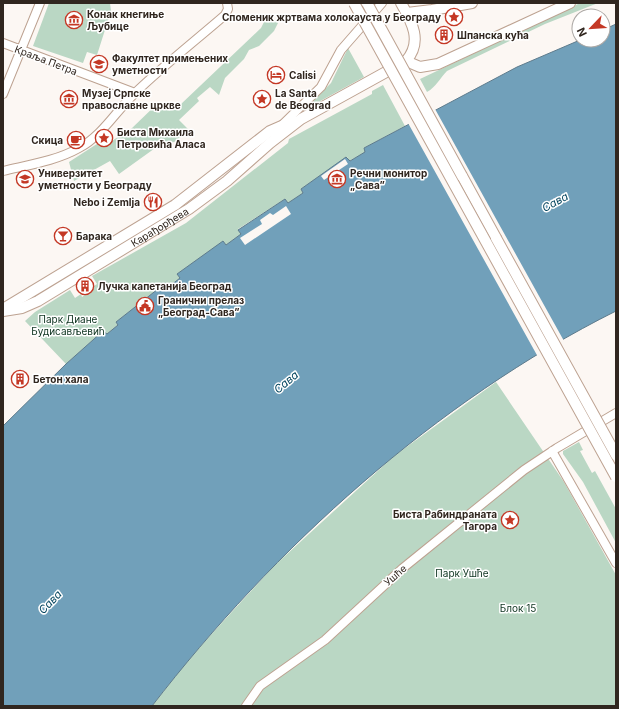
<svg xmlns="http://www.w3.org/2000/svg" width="619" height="709" font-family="Inter,sans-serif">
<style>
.green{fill:#bad7c4}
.water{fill:#71a0ba;stroke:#5e7b8c}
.pier{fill:#fcf7f3}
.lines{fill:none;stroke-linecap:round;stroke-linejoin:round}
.minor-casing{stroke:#bda291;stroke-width:10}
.major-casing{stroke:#bda291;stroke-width:12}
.minor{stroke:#fff;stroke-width:8}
.major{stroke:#fff;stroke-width:10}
.major-bridge-casing{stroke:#bda291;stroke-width:12;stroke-linecap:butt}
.major-bridge{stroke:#fff;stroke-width:10}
.labels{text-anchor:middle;stroke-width:3;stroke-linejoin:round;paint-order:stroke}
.poi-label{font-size:10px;font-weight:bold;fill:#30261f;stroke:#fff;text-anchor:start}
.street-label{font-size:10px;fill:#30261f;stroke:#fff}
.park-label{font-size:10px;fill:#0c321e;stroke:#fff}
.water-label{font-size:11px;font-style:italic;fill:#00435d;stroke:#fff}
</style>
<rect width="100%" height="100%" fill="#fcf7f3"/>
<!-- green -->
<path class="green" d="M 49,3 L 110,3 L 111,11 L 97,55 L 87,52 L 83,63 L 33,46 Z
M 580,3 L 598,3 L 545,24 L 447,71 C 440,78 436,87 427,92 L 420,79 Z
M 268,14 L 278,23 L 274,31 L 259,46 L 249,50 L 244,59 L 225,78 L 219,95 L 210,87 L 197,98 L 199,101 L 179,120 L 189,130 L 174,142 L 158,146 L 119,174 L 110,161 L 74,181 L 69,162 L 103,140 L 105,141 L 107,139 L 110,142 L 131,129 L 159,102 L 167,109 L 180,105 L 261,28 Z
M 348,48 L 364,77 L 304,110 L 331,83 Z
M 383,85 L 405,126 L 364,148 L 366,152 L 349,161 L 347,157 L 301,189 L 303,193 L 288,203 L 285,199 L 238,229 L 241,234 L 226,245 L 223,242 L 177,274 L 180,278 L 165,289 L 163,285 L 116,322 L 118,325 L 107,334 L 103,331 L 66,364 L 25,321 L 35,312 L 70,290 L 75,298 L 81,294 L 82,297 L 92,290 L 91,288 L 97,284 L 92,276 L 186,223 L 288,143 L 289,139 L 372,94 L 372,91 Z
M 496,382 L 564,482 L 616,575 L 616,706 L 152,706 L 185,663 L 274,566 L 394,456 Z
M 579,442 L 583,450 L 580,451 L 592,473 L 595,471 L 616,509 L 616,543 L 583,482 L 563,454 L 563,451 Z"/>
<!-- water -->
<path class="water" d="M 616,24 L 616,311 C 436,401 274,548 152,706 L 3,706 L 3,426 L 66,364 L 103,331 L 107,334 L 118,325 L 116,322 L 163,285 L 166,289 L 180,278 L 177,274 L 223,241 L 226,245 L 241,234 L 238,230 L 285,199 L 288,203 L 303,193 L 301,189 L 346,157 L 350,161 L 365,152 L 364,148 L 517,67 L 580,40 L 603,40 L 603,30 Z"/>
<!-- pier -->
<path class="pier" d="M 435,109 L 564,341 L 538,357 L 408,123 Z
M 345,159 L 348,164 L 324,180 L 321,176 Z
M 286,206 L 291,214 L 245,245 L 240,238 L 262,224 L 260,220 L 270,213 L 273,215 Z"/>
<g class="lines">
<defs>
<path id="minor" d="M 3,43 L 135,93
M 3,94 L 40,3
M 283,124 L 321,87 L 341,50 L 382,3
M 3,171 C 28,165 56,161 79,148 C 103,135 115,112 135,93 C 163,66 195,41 225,15 L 228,9 L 227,3
M 552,451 L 616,563
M 246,706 L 260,686 L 325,640 L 403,568 L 524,470 L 557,448 L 616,413"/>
<g id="major">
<path d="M 407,13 L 432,10 L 472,3"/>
<path d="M 406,61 L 420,67 L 438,64 L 570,3"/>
<path d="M 462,176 L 496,238"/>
<path d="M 3,309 L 175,205 L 270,131 L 293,121"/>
<path id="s1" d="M 3,311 L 22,308 L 38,301 L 189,209 L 227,181 L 270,143 L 301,119 L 406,61 C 423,42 412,22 401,3"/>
</g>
</defs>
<!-- minor casing -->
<use href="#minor" class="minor-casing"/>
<!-- major casing -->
<use href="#major" class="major-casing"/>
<!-- minor -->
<use href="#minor" class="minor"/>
<!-- major -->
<use href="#major" class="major"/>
<defs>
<path id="major-bridge" d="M 354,3 L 616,477
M 367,3 L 462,176
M 496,238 L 616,455"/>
</defs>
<!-- major-bridge casing -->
<use href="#major-bridge" class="major-bridge-casing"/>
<!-- major-bridge -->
<use href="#major-bridge" class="major-bridge"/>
</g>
<!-- icons -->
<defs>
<symbol id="sight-ring" viewBox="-11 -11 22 22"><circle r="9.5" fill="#fff" stroke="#c43825" stroke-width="1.5"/><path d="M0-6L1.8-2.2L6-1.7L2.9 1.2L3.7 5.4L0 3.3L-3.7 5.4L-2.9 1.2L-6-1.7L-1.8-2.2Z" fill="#c43825"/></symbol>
<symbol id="museum-ring" viewBox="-11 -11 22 22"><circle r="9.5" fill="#fff" stroke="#c43825" stroke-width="1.5"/><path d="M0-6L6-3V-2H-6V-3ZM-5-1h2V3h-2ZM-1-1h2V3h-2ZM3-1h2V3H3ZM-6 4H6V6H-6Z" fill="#c43825"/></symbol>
<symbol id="building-ring" viewBox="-11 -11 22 22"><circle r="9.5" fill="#fff" stroke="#c43825" stroke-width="1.5"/><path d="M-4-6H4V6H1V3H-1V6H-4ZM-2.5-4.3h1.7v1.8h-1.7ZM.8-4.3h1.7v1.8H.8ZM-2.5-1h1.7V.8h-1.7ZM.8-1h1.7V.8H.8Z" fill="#c43825"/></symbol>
<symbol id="university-ring" viewBox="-11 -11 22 22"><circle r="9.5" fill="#fff" stroke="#c43825" stroke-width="1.5"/><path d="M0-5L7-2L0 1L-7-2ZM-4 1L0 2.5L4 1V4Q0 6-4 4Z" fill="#c43825"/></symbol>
<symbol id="hotel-ring" viewBox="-11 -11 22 22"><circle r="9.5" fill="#fff" stroke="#c43825" stroke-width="1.5"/><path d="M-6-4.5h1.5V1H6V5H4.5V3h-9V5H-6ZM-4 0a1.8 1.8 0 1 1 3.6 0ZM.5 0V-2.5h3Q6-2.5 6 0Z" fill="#c43825"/></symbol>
<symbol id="cafe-ring" viewBox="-11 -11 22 22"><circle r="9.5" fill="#fff" stroke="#c43825" stroke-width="1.5"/><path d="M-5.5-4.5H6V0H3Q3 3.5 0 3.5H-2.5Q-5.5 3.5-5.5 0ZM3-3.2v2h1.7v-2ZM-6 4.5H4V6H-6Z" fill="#c43825"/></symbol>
<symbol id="restaurant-ring" viewBox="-11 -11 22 22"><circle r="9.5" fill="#fff" stroke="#c43825" stroke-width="1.5"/><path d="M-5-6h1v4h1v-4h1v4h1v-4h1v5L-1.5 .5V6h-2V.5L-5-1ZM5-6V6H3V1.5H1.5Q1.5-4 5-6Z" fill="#c43825"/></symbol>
<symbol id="bar-ring" viewBox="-11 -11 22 22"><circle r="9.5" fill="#fff" stroke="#c43825" stroke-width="1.5"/><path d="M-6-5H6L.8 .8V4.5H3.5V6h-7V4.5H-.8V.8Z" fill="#c43825"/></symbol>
<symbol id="civic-ring" viewBox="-11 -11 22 22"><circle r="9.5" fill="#fff" stroke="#c43825" stroke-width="1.5"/><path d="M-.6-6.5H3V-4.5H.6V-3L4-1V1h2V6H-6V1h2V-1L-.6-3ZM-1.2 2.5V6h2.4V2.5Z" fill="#c43825"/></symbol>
</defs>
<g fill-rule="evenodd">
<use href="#sight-ring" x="444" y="7" width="20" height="20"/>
<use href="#museum-ring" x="64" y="10" width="20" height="20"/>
<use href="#building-ring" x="434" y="25" width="20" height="20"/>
<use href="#university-ring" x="89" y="54" width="20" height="20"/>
<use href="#hotel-ring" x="266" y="65" width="20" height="20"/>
<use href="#museum-ring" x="59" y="89" width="20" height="20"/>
<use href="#sight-ring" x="252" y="89" width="20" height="20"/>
<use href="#sight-ring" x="94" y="128" width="20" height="20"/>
<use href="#cafe-ring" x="66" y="130" width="20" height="20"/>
<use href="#university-ring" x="15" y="169" width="20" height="20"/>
<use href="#museum-ring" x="327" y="169" width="20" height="20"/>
<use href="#restaurant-ring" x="143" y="192" width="20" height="20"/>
<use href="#bar-ring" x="53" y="226" width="20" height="20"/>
<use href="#building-ring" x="75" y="276" width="20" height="20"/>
<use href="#civic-ring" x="135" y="296" width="20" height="20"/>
<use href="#building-ring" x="10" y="369" width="20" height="20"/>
<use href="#sight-ring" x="500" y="510" width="20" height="20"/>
</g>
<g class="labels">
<!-- poi labels -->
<g class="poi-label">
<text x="87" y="18">Конак кнегиње<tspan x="87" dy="12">Љубице</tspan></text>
<text x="441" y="21" text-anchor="end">Споменик жртвама холокауста у Београду</text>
<text x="457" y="39">Шпанска кућа</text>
<text x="112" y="62">Факултет примењених<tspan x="112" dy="12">уметности</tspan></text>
<text x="289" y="79">Calisi</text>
<text x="82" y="97">Музеј Српске<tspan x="82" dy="12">православне цркве</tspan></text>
<text x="275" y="97">La Santa<tspan x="275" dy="12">de Beograd</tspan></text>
<text x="117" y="136">Биста Михаила<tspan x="117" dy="12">Петровића Аласа</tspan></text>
<text x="63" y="144" text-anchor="end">Скица</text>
<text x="38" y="177">Универзитет<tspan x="38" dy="12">уметности у Београду</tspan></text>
<text x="350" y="177">Речни монитор<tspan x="350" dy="12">„Сава”</tspan></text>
<text x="140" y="206" text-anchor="end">Nebo i Zemlja</text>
<text x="76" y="240">Барака</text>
<text x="98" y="290">Лучка капетанија Београд</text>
<text x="158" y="304">Гранични прелаз<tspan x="158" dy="12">„Београд-Сава”</tspan></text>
<text x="33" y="383">Бетон хала</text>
<text x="497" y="518" text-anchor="end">Биста Рабиндраната<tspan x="497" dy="12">Тагора</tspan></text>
</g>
<!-- street labels -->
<g class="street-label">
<text transform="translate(46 60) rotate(21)" y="4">Краља Петра</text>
<text dy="4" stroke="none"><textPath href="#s1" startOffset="179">Карађорђева</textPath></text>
<text transform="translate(395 575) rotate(-41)" y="4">Ушће</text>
</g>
<!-- park labels -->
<g class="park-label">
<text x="68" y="323">Парк Диане<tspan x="68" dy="12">Будисављевић</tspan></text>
<text x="462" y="577">Парк Ушће</text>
<text x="518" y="612">Блок 15</text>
</g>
<!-- water labels -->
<g class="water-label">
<text transform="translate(555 202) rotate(-29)" y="4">Сава</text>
<text transform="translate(286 382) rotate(-40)" y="4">Сава</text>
<text transform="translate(50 602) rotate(-46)" y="4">Сава</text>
</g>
</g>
<!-- border -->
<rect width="619" height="709" fill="none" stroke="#30261f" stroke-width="8"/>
<!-- north arrow -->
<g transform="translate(591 28) rotate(245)"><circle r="19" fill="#ffffff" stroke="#aca8a5"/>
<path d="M0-3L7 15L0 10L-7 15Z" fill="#c43825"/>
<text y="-6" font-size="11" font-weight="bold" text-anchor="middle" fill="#30261f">N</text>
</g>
</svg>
